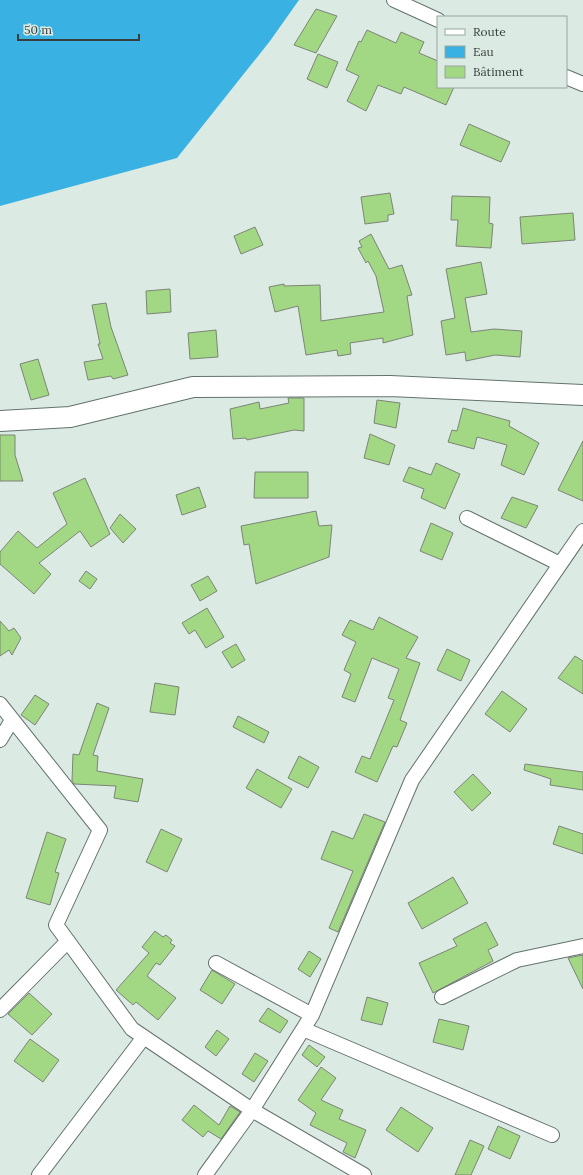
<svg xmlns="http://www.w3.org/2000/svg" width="583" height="1175" font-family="Lora,serif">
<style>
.water{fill:#39b1e2}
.building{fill:#a2d783;stroke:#7d8478}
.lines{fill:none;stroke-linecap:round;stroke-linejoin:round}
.minor-casing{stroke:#64726c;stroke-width:16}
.secondary-casing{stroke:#64726c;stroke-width:22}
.minor{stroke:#fff;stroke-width:14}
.secondary{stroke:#fff;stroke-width:20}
</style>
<rect width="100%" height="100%" fill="#dbebe4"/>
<!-- water -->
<path class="water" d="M 0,0 L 299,0 L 270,41 L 177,158 L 0,206 Z"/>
<!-- building -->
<path class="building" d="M 316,9 L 337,16 L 316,53 L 294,45 Z
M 367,30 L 396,43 L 401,32 L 424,42 L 419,53 L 438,61 L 438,87 L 454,87 L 446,105 L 404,87 L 401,94 L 378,85 L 366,111 L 347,101 L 359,76 L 346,70 L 359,41 L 361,42 Z
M 318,54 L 338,62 L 327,88 L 307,79 Z
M 469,124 L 510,142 L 501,162 L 460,145 Z
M 390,193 L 394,214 L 388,215 L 388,221 L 365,224 L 361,197 Z
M 452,196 L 490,197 L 489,223 L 493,224 L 491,248 L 456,246 L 458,220 L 451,220 Z
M 573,213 L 575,240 L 522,244 L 520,217 Z
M 255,227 L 263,245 L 241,254 L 234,236 Z
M 371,234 L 389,269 L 402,265 L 412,295 L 407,296 L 413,335 L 383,343 L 383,338 L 350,343 L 351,354 L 338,356 L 337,350 L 306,355 L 298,306 L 275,312 L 269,287 L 284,284 L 284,286 L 320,285 L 321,321 L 384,312 L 376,276 L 368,261 L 366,263 L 358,248 L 362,247 L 359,241 Z
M 481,262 L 487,294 L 465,298 L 471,332 L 494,329 L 522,331 L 520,357 L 495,355 L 466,361 L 465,352 L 446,355 L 441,321 L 455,318 L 446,269 Z
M 170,289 L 171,312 L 147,314 L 146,291 Z
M 106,303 L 111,327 L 128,375 L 113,379 L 111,376 L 88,380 L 84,362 L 103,359 L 98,344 L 100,344 L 92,305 Z
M 216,330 L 218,357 L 190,359 L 188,333 Z
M 38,359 L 49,395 L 31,400 L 20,364 Z
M 288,398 L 304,398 L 304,431 L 294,430 L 247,440 L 246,438 L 233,439 L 230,409 L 259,402 L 260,409 L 289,403 Z
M 377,400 L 400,403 L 396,428 L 374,423 Z
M 463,408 L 510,421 L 509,426 L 539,443 L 524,475 L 501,465 L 507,445 L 477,437 L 474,449 L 448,442 L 452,430 L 457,431 Z
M 370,434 L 395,445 L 389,465 L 364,458 Z
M 0,435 L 15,435 L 15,455 L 23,481 L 0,481 Z
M 583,441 L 583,501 L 558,490 Z
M 436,463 L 460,474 L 445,509 L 421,498 L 424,489 L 403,481 L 409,467 L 431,475 Z
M 255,472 L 308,472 L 308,498 L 254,498 Z
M 85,478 L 110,534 L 91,547 L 80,531 L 39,563 L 51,574 L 34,594 L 0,564 L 0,552 L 18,531 L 37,548 L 67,524 L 53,493 Z
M 199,487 L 206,507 L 182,515 L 176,495 Z
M 512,497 L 538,506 L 526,528 L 501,518 Z
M 316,511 L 319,526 L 332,525 L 329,557 L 256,584 L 249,544 L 244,545 L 241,526 Z
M 120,514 L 136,529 L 123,543 L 110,528 Z
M 431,523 L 453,533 L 442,560 L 420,551 Z
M 86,571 L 97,579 L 90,589 L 79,581 Z
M 208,576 L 217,591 L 200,601 L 191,585 Z
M 207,608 L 224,637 L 206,648 L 195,630 L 189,634 L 182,623 Z
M 379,617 L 418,637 L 406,658 L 420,663 L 400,720 L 407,723 L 397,747 L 393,746 L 377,782 L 355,772 L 362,756 L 370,759 L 394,700 L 388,698 L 399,669 L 372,658 L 355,702 L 342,697 L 351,674 L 344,670 L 356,642 L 342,635 L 350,620 L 373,630 Z
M 0,621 L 9,631 L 14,628 L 21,638 L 12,655 L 9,650 L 0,656 Z
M 236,644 L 245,660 L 232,668 L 222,652 Z
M 447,649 L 470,660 L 461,681 L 437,670 Z
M 575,656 L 583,661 L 583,694 L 558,678 Z
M 155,683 L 179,687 L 175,715 L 150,712 Z
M 502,691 L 527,709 L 510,732 L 485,714 Z
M 35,695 L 49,704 L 35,725 L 21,715 Z
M 97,703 L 109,708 L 93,755 L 98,756 L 97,771 L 143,779 L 138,802 L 114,798 L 116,786 L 74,784 L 72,781 L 73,754 L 79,755 Z
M 238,716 L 269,732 L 264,743 L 233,727 Z
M 299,756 L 319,767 L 308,788 L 288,778 Z
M 525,764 L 583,772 L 583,790 L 550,785 L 551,779 L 524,770 Z
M 257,769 L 292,789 L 281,808 L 246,788 Z
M 473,774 L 491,793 L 472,811 L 454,792 Z
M 364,814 L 385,822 L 338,932 L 329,928 L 353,871 L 321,859 L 332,831 L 353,839 Z
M 559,826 L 583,834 L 583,854 L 553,844 Z
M 161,829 L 182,839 L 167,872 L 146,862 Z
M 47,832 L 66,839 L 55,872 L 59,873 L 50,905 L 26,898 Z
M 453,877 L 468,903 L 422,929 L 408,903 Z
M 486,922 L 498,945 L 488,950 L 493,961 L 433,993 L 419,963 L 457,946 L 453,939 Z
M 155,931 L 163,937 L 166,935 L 172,940 L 170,943 L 175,946 L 160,965 L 156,963 L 147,976 L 176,998 L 158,1020 L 136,1002 L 133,1005 L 116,990 L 149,953 L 142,947 Z
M 309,951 L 321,959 L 310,977 L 298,969 Z
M 583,955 L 583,989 L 568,958 Z
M 212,970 L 235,984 L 222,1004 L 200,990 Z
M 29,993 L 52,1014 L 32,1035 L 8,1014 Z
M 367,997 L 388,1003 L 382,1025 L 361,1020 Z
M 268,1008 L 288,1021 L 280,1033 L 259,1021 Z
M 439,1019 L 469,1026 L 463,1050 L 433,1042 Z
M 217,1030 L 229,1039 L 216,1056 L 205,1047 Z
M 30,1039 L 59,1060 L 43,1082 L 14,1061 Z
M 309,1045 L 325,1057 L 317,1067 L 302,1055 Z
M 255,1053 L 268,1061 L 254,1082 L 242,1074 Z
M 321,1067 L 336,1078 L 321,1100 L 343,1110 L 339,1119 L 366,1130 L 355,1158 L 343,1152 L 347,1143 L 310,1125 L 316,1113 L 298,1100 Z
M 194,1105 L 219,1125 L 230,1106 L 240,1112 L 221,1139 L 208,1131 L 203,1137 L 182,1120 Z
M 401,1107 L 433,1128 L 418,1152 L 386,1130 Z
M 498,1126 L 520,1136 L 510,1159 L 488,1149 Z
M 470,1140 L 484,1146 L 471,1175 L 455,1175 Z"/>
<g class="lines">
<defs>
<path id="minor" d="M 394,0 L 438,20
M 566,77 L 583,84
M 467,518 L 560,564
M 0,704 L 100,830 L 56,925 L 132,1029 L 252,1110 L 364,1175
M 0,740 L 12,720
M 216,963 L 312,1015
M 442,997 L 517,960 L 583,946
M 0,1010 L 68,941
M 303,1029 L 552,1135
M 39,1175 L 144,1037
M 205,1175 L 252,1110 L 312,1015 L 412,780 L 583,531"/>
<path id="secondary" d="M 0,421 L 70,417 L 193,387 L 390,386 L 583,395"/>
</defs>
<!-- minor casing -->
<use href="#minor" class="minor-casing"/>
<!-- secondary casing -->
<use href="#secondary" class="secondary-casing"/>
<!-- minor -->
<use href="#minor" class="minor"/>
<!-- secondary -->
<use href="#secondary" class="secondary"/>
</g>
<!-- legend -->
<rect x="437" y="16" width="130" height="72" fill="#dbebe4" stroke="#9aa6a0"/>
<rect x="445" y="29" width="20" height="6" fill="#ffffff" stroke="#9aa6a0"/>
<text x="473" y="36" font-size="12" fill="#383e3b">Route</text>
<rect x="445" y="46" width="20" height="12" fill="#39b1e2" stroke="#9aa6a0"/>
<text x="473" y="56" font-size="12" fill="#383e3b">Eau</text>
<rect x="445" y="66" width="20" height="12" fill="#a2d783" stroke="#9aa6a0"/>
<text x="473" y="76" font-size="12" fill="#383e3b">Bâtiment</text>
<!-- scale -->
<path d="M18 34v6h121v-6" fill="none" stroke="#383e3b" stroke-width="2"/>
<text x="24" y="34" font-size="12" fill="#383e3b" stroke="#dbebe4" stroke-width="3" paint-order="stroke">50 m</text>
</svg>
